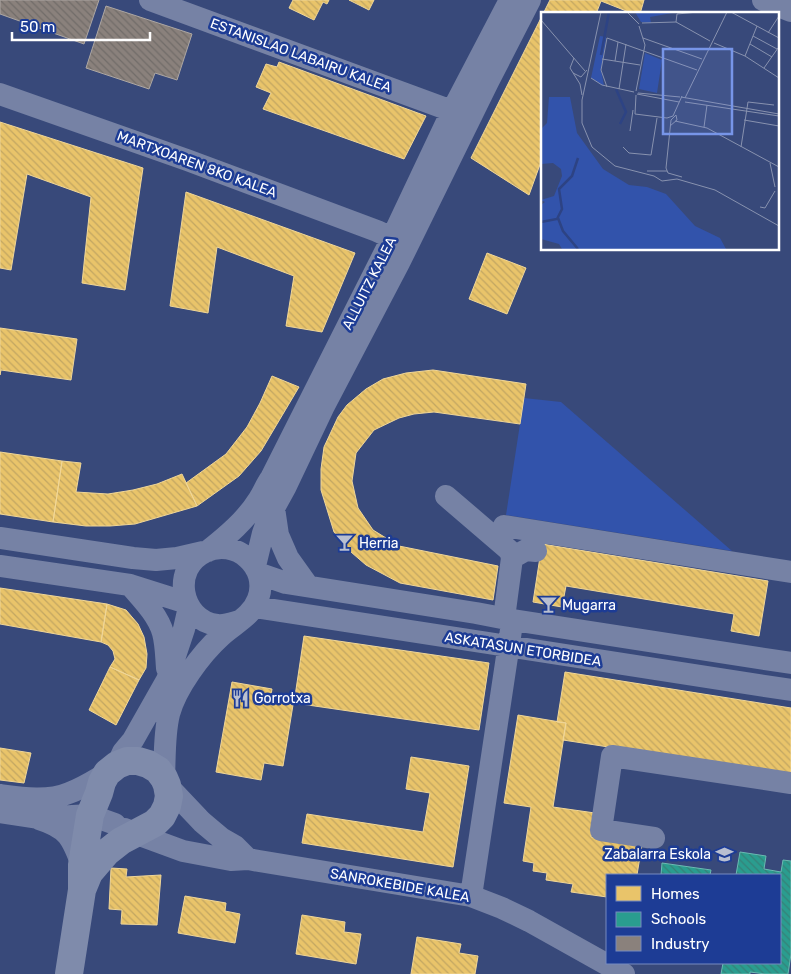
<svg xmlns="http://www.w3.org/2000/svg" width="791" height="974" font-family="Rubik,sans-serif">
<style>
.green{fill:#3253ab}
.homes{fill:url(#homes-back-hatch);stroke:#f0d697}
.schools{fill:url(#schools-back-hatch);stroke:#6abab1}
.industry{fill:url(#industry-back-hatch);stroke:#ada7a3}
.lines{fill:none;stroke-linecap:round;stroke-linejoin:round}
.minor{stroke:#7682a5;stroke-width:22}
.major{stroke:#7f8bab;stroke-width:28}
.labels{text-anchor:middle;stroke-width:5;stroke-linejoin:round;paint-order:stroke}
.street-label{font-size:14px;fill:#fff;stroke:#1d3c95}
.poi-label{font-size:14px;fill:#fff;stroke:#1d3c95;text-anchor:start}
.inset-river{fill:none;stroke:#2d4384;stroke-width:2.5}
.inset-road{fill:none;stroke:#8892af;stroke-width:1}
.view{fill:#7795e8;fill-opacity:0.15;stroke:#7795e8;stroke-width:2.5}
.inset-edge{fill:none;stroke:#fff;stroke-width:2.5}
</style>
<defs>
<pattern id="homes-back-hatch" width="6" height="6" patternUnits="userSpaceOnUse" patternTransform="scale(1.25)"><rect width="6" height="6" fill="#e9c46a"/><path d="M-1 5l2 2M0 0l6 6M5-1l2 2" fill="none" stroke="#c2a662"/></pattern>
<pattern id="schools-back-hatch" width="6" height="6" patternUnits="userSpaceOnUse" patternTransform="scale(1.25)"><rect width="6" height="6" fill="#2a9d8f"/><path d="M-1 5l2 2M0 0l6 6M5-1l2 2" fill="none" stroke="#368178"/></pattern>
<pattern id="industry-back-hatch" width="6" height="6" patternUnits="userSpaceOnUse" patternTransform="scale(1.25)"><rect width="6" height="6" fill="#8a817c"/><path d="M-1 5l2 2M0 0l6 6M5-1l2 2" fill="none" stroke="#716c69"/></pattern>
</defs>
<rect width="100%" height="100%" fill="#38497a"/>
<!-- green -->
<path class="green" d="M 524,398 L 561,402 L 732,551 L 506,515 Z"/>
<!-- homes -->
<path class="homes" d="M 293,0 L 329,0 L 327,4 L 323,2 L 314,20 L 289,8 Z
M 349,0 L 374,0 L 369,10 Z
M 550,0 L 644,0 L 640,14 L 634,14 L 601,1 L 596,14 L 543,14 Z
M 542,16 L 542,159 L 529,195 L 471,158 Z
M 279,62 L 426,116 L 404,159 L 263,109 L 271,93 L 256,87 L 266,64 L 277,67 Z
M 0,122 L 143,168 L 125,290 L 82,283 L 91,197 L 27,174 L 11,270 L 0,268 Z
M 186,192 L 355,253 L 322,332 L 286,326 L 294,276 L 217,247 L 208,313 L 170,306 Z
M 487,253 L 526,268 L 507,314 L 469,299 Z
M 0,328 L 77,339 L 71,380 L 1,370 L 0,375 Z
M 433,370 L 526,384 L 520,424 L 434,412 L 414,414 L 399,418 L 374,430 L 356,453 L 352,481 L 358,508 L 373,530 L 399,546 L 498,566 L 493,600 L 400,583 L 366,565 L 351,552 L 334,532 L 321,490 L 321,469 L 324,447 L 338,417 L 347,405 L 366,389 L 383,379 L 406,373 Z
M 272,376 L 299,387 L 261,451 L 239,476 L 197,506 L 186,483 L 226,454 L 247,427 L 260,403 Z
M 0,452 L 62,461 L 53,522 L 0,514 Z
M 62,461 L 81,463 L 76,492 L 108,494 L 133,490 L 157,484 L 182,474 L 197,506 L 135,524 L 110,526 L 86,526 L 53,522 Z
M 542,544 L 768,581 L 759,636 L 731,631 L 734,614 L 566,586 L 562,607 L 533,602 Z
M 0,588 L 107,604 L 101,642 L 0,624 Z
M 107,604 L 126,610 L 138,624 L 144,637 L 147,654 L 146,668 L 139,680 L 110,667 L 115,659 L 113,651 L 108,645 L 101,642 Z
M 304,636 L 489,663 L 479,730 L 294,703 Z
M 110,667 L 139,680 L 116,725 L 89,710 Z
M 565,672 L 791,708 L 791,775 L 563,740 L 566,723 L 557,722 Z
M 232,682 L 272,689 L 270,701 L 293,705 L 283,766 L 264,763 L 261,780 L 216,772 Z
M 518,715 L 566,723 L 553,807 L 595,813 L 591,837 L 642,844 L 637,875 L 607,875 L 607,897 L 571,892 L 573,884 L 546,880 L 547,873 L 533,871 L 534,863 L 523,861 L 531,807 L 504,803 Z
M 0,748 L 31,753 L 24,783 L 0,780 Z
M 411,757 L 469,766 L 453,867 L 302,843 L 307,814 L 423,832 L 430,793 L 406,789 Z
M 111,868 L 127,869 L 126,877 L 161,875 L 157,925 L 121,924 L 122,910 L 109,909 Z
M 185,896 L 226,903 L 225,911 L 240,914 L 235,943 L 178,933 Z
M 302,915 L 345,922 L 344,932 L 361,934 L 356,964 L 296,954 Z
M 417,937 L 461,944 L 459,953 L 478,956 L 475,974 L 411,974 Z"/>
<!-- schools -->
<path class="schools" d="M 740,852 L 766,856 L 764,869 L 781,872 L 783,860 L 791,861 L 791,954 L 788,974 L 765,974 L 750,972 L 750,974 L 721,974 L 723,963 L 780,963 L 780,875 L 736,875 Z
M 662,863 L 711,870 L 710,875 L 661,875 Z"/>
<!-- industry -->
<path class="industry" d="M 0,0 L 99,0 L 84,44 L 0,14 Z
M 106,6 L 192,34 L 177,80 L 155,73 L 149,89 L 86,68 Z"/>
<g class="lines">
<!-- minor -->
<path class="minor" d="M 150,0 L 452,111
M 763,0 L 791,11
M 0,94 L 187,160 L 377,231 L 392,238
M 446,496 L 510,551 L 512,558 L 504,618
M 274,508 L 278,535 L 288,558 L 308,586
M 504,526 L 791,572
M 0,538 L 133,558 L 156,560 L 177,558 L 203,552
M 208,551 C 227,536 246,520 259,499 C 263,493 266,485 271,478 L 392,238 L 452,111 L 510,0
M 512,558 L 526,550 L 536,551
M 0,566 L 130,585 L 187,603
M 255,566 L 263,533 L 269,517 L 285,488 L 323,408 L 399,263 L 488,82 L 530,0
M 260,574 L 286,583 L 476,613 L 513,620 L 791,663
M 130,585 C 142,599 158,615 163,633 C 166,644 166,656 167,668
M 255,607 L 791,690
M 117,765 L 123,752 L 133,740 L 167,680 L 184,629 L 189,607
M 164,778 C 165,757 164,734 169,714 C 176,688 201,654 221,636 C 234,624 252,616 258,599 C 270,567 235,537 205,552 C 171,568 180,620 217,625 C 225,626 232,623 239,621
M 167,785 L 202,822 L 221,838 L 235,846 L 248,859
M 0,795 C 22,798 48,802 69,793 C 83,788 95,780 107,773
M 0,812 L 38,818 L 90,815 L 115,824
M 39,819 C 68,828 72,838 82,865
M 125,829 L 134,833 L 183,851 L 231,860 L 248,859 L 259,861 L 471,896 L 502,908 L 529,921 L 624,974
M 654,838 L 601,830 L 612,756 L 791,783
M 471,896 L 511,630"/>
<!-- major -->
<path class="major" d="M 69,974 L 82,890 L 82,865 L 90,815 L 99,793 L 102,782 L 107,773 L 117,765 L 127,761 L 138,761 L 148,764 L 158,770 L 164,778 L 167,785 L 169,796 L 167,806 L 162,816 L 155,823 L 121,841 L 107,852 L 89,873 L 82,890"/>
</g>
<!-- icons -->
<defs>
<symbol id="bar-bare" viewBox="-9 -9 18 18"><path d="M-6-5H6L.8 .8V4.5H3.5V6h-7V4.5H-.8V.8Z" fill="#b9bfd0" stroke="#1d3c95" stroke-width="2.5" paint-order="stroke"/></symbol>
<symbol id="restaurant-bare" viewBox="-9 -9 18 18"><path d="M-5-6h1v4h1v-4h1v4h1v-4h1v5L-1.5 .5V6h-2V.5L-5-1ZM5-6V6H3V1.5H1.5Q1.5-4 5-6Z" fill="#b9bfd0" stroke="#1d3c95" stroke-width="2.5" paint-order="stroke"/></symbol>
<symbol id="school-bare" viewBox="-9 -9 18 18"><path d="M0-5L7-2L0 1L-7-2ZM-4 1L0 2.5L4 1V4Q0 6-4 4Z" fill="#b9bfd0" stroke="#1d3c95" stroke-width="2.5" paint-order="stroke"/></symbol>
</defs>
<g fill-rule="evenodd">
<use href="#bar-bare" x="332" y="530" width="25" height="25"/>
<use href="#bar-bare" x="536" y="592" width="25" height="25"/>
<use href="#restaurant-bare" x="228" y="686" width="25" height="25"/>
<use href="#school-bare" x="712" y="842" width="25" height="25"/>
</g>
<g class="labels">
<!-- street labels -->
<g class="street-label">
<text transform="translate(301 55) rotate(20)" y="5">ESTANISLAO LABAIRU KALEA</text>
<text transform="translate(197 164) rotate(20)" y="5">MARTXOAREN 8KO KALEA</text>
<text transform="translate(369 283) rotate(-63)" y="5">ALLUITZ KALEA</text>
<text transform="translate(523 649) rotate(9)" y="5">ASKATASUN ETORBIDEA</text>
<text transform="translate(400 885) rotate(10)" y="5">SANROKEBIDE KALEA</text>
</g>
<!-- poi labels -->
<g class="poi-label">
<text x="359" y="548">Herria</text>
<text x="562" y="610">Mugarra</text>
<text x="254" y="703">Gorrotxa</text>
<text x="711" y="859" text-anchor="end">Zabalarra Eskola</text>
</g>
</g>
<!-- overview -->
<g transform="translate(541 12)">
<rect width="238" height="238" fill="#38497a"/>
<path d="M 94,0 L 101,1 L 137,0 L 109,5 L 110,11 L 100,10 ZM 59,24 L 65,25 L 60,58 L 63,74 L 50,66 ZM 104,41 L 121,48 L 116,81 L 98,77 Z" fill="#3253ab"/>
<path d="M 8,85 L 29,85 L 36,121 L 62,157 L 88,173 L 106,175 L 125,182 L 154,214 L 179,226 L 185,237 L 21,237 L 18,232 L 0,227 L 0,193 L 4,190 L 0,188 L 13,184 L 21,164 L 20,157 L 12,151 L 0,152 L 0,117 L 6,111 Z" fill="#3253ab"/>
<path class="inset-river" d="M 60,43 L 68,0M 75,77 L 85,100 L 79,112M 17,206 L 22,219 L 37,237M 0,210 L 16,207 L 21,197 L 18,177 L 31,164 L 37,146"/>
<path class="inset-road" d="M 60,0 L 41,88 L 41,111 L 51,135 L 74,154 L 113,164 L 121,169 L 136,167 L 174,178 L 238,214M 86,0 L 98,12M 190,0 L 238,26M 0,8 L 44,59M 135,10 L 136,2 L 157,0M 101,11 L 135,10 L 169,29M 227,21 L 238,4M 212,24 L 236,37M 102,26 L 161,47M 173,31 L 204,44 L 238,66M 209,32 L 231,45M 204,44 L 216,14M 33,46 L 29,56 L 39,72 L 41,83M 61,47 L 99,53M 74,49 L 77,30M 223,56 L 237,36M 32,61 L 40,65 L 46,58M 50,66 L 61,73 L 93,80M 66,75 L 60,58 L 66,26 L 156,58M 78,77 L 85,32M 95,79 L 104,33 L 98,14M 97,81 L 139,85M 96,82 L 138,90M 95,83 L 94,102 L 126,106 L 132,104M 140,85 L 238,102M 144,86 L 186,0M 144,90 L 238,104M 132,104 L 141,84M 203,108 L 238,114M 134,109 L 166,116 L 238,155M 129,114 L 136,108 L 135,103 L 130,108 L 125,156 L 127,161 L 141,165M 163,115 L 166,93M 89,119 L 92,98M 82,135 L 88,141 L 110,143 L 116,106M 200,135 L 207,90 L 233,93M 229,151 L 234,175M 106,159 L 126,159M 219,195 L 224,196 L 234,179"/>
<path class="view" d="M 122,37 L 191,37 L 191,122 L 122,122 Z"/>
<rect width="238" height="238" class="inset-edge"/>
</g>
<!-- legend -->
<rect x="606" y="874" width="175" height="90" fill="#1d3c95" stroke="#778abf"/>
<rect x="616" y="886" width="25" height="15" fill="#e9c46a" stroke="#778abf"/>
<text x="651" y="899" font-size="15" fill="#ffffff">Homes</text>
<rect x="616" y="912" width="25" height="15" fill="#2a9d8f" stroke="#778abf"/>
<text x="651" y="924" font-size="15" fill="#ffffff">Schools</text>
<rect x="616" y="936" width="25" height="15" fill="#8a817c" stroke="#778abf"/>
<text x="651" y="949" font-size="15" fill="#ffffff">Industry</text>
<!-- scale -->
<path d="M12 32v8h138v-8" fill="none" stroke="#ffffff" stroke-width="2.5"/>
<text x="20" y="32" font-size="15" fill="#ffffff" stroke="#1d3c95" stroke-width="4" paint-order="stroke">50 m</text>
</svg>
